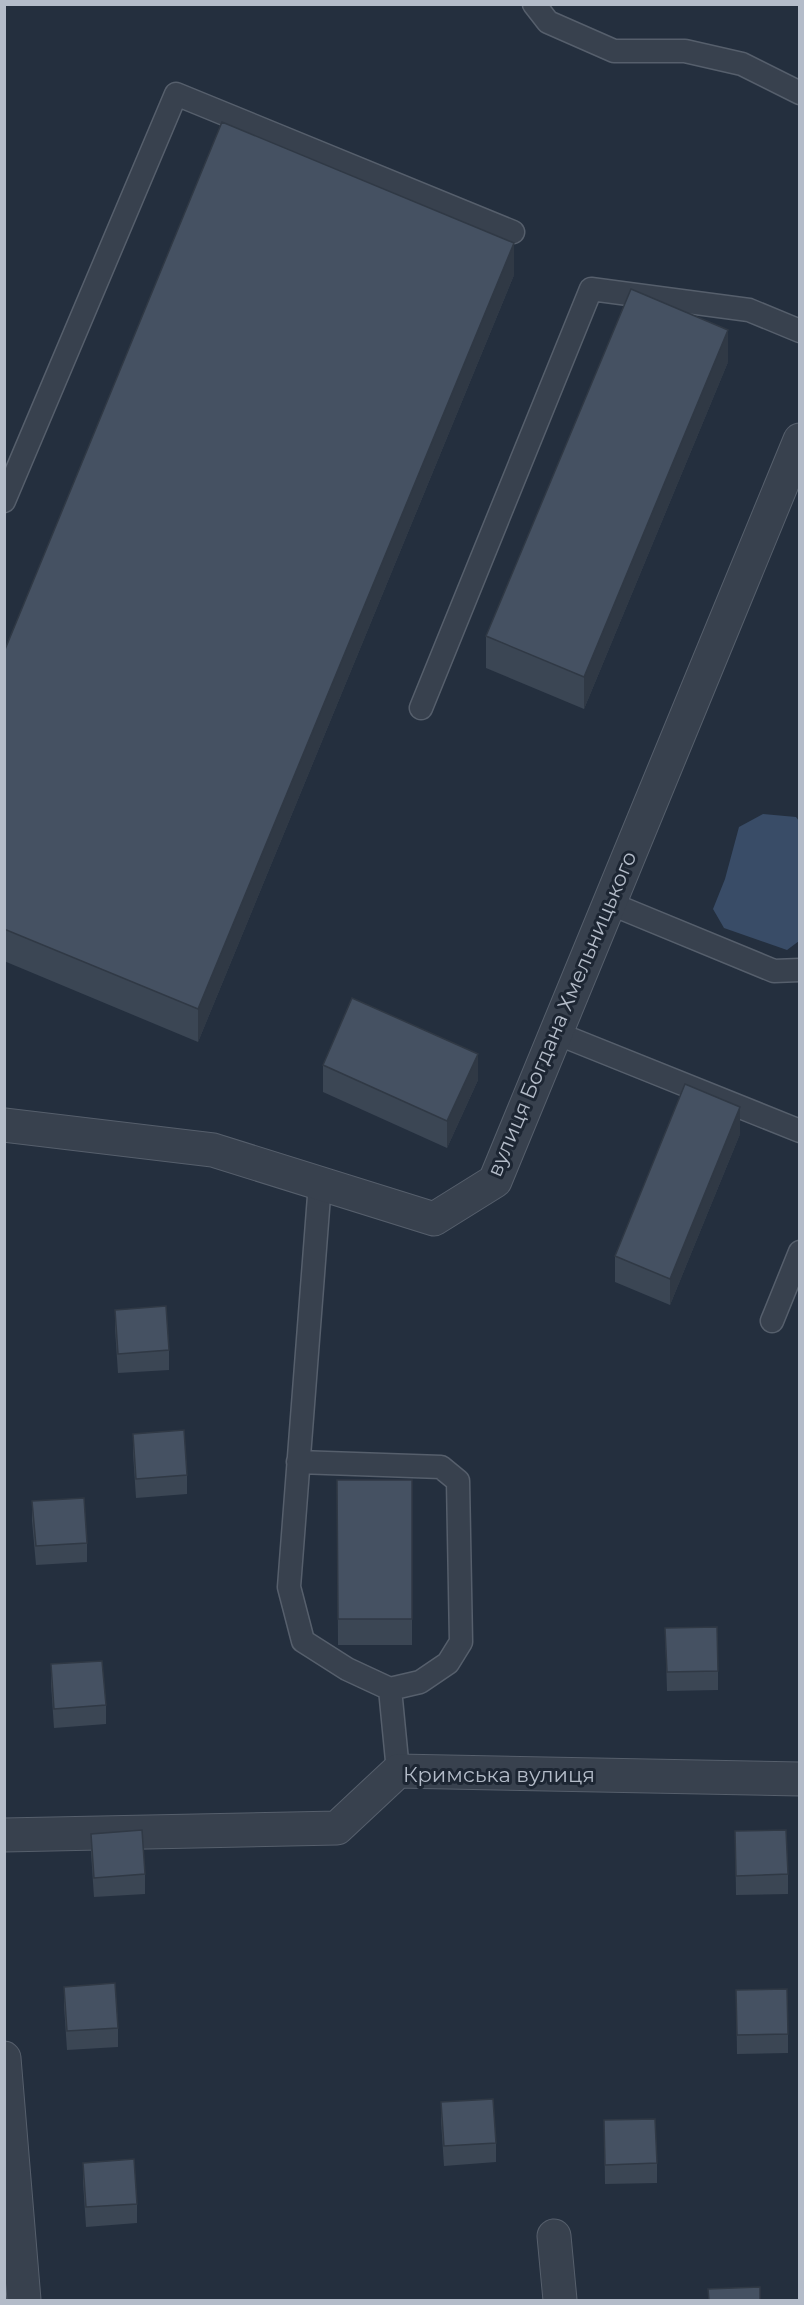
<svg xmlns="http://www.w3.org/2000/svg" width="804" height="2305" font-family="Montserrat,sans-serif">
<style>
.water{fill:#394c67}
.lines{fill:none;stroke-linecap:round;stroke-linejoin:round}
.lane-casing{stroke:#565f6c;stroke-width:25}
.street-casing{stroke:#565f6c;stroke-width:35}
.lane{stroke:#38414e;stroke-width:22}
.street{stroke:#38414e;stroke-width:33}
.wall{fill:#3b4654}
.shaded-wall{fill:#303945}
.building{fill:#455162;stroke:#303945;stroke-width:1.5}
.labels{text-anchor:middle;stroke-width:6;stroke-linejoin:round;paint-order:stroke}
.street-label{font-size:21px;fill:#b4bcc9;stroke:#1d2633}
</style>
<rect width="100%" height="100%" fill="#242f3e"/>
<!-- water -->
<path class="water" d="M 763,814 L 796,817 L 799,821 L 799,941 L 787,950 L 724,928 L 713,909 L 725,879 L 739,827 Z"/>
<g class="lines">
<defs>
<path id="lane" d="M 534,4 L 548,22 L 614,51 L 685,51 L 742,64 L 800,93
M 4,501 L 176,94 L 513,232
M 421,708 L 591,289 L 749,310 L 800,331
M 609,903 L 774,971 L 800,970
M 556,1033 L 800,1131
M 320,1183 L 289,1587 L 303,1641 L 347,1669 L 390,1689 L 398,1771
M 772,1321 L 800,1252
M 298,1462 L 441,1467 L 458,1481 L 461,1642 L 448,1663 L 420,1682 L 390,1689"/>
<path id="street" d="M 4,1125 L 213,1150 L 434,1219 L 495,1181 L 800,440
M 4,1835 L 337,1828 L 398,1771 L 800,1779
M 4,2058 L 24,2300
M 554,2236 L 560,2300"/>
</defs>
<!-- lane casing -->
<use href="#lane" class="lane-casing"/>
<!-- street casing -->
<use href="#street" class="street-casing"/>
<!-- lane -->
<use href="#lane" class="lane"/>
<!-- street -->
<use href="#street" class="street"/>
</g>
<!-- wall -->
<path class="wall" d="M 514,275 L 198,1042 L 4,961 L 4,652 Z
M 728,362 L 584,709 L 486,668 L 486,636 Z
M 323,1065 L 478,1080 L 447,1148 L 323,1092 Z
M 740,1134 L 670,1305 L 615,1282 L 615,1256 Z
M 115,1310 L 169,1350 L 169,1370 L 118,1373 L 115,1329 Z
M 133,1434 L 187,1475 L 187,1494 L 136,1498 L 133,1453 Z
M 337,1480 L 412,1480 L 412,1645 L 338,1645 Z
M 32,1501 L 87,1543 L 87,1562 L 36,1565 L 32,1521 Z
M 665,1628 L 718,1671 L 718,1690 L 667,1691 Z
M 51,1664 L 106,1705 L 106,1724 L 54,1728 L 51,1684 Z
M 735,1831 L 788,1874 L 788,1894 L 736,1895 Z
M 91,1834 L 145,1874 L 145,1894 L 94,1897 L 91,1853 Z
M 64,1987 L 118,2028 L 118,2047 L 67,2050 L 64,2006 Z
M 736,1990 L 788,2034 L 788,2053 L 737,2054 Z
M 441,2102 L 496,2143 L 496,2162 L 444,2166 L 441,2121 Z
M 604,2120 L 657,2163 L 657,2183 L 605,2184 Z
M 83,2163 L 137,2204 L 137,2223 L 86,2227 L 83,2182 Z"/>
<!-- shaded-wall -->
<path class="shaded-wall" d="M 514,243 L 514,275 L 198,1042 L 198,1009 Z
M 728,330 L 728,362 L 584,709 L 584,677 Z
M 478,1054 L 478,1080 L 447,1148 L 447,1121 Z
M 740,1107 L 740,1134 L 670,1305 L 670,1279 Z"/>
<!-- building -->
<path class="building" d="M 222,122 L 514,243 L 198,1009 L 4,929 L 4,652 Z
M 631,289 L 728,330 L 584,677 L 486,636 Z
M 352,998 L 478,1054 L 447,1121 L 323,1065 Z
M 685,1084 L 740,1107 L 670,1279 L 615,1256 Z
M 166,1306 L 169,1350 L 118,1354 L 115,1310 Z
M 184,1430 L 187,1475 L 136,1479 L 133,1434 Z
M 337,1480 L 412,1480 L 412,1619 L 338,1619 Z
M 84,1498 L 87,1543 L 36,1546 L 32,1501 Z
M 717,1627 L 718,1671 L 667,1672 L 665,1628 Z
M 102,1661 L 106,1705 L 54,1709 L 51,1664 Z
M 142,1830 L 145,1874 L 94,1878 L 91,1834 Z
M 786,1830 L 788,1874 L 736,1876 L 735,1831 Z
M 115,1983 L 118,2028 L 67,2031 L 64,1987 Z
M 787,1989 L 788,2034 L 737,2035 L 736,1990 Z
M 493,2099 L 496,2143 L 444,2146 L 441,2102 Z
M 655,2119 L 657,2163 L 605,2165 L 604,2120 Z
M 134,2159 L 137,2204 L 86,2207 L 83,2163 Z
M 760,2287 L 760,2301 L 709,2301 L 708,2289 Z"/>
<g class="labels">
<!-- street labels -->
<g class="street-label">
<text transform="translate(562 1014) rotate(-67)" y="7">вулиця Богдана Хмельницького</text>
<text x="499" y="1782">Кримська вулиця</text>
</g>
</g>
<!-- border -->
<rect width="804" height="2305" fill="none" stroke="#b4bcc9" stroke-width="12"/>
</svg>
